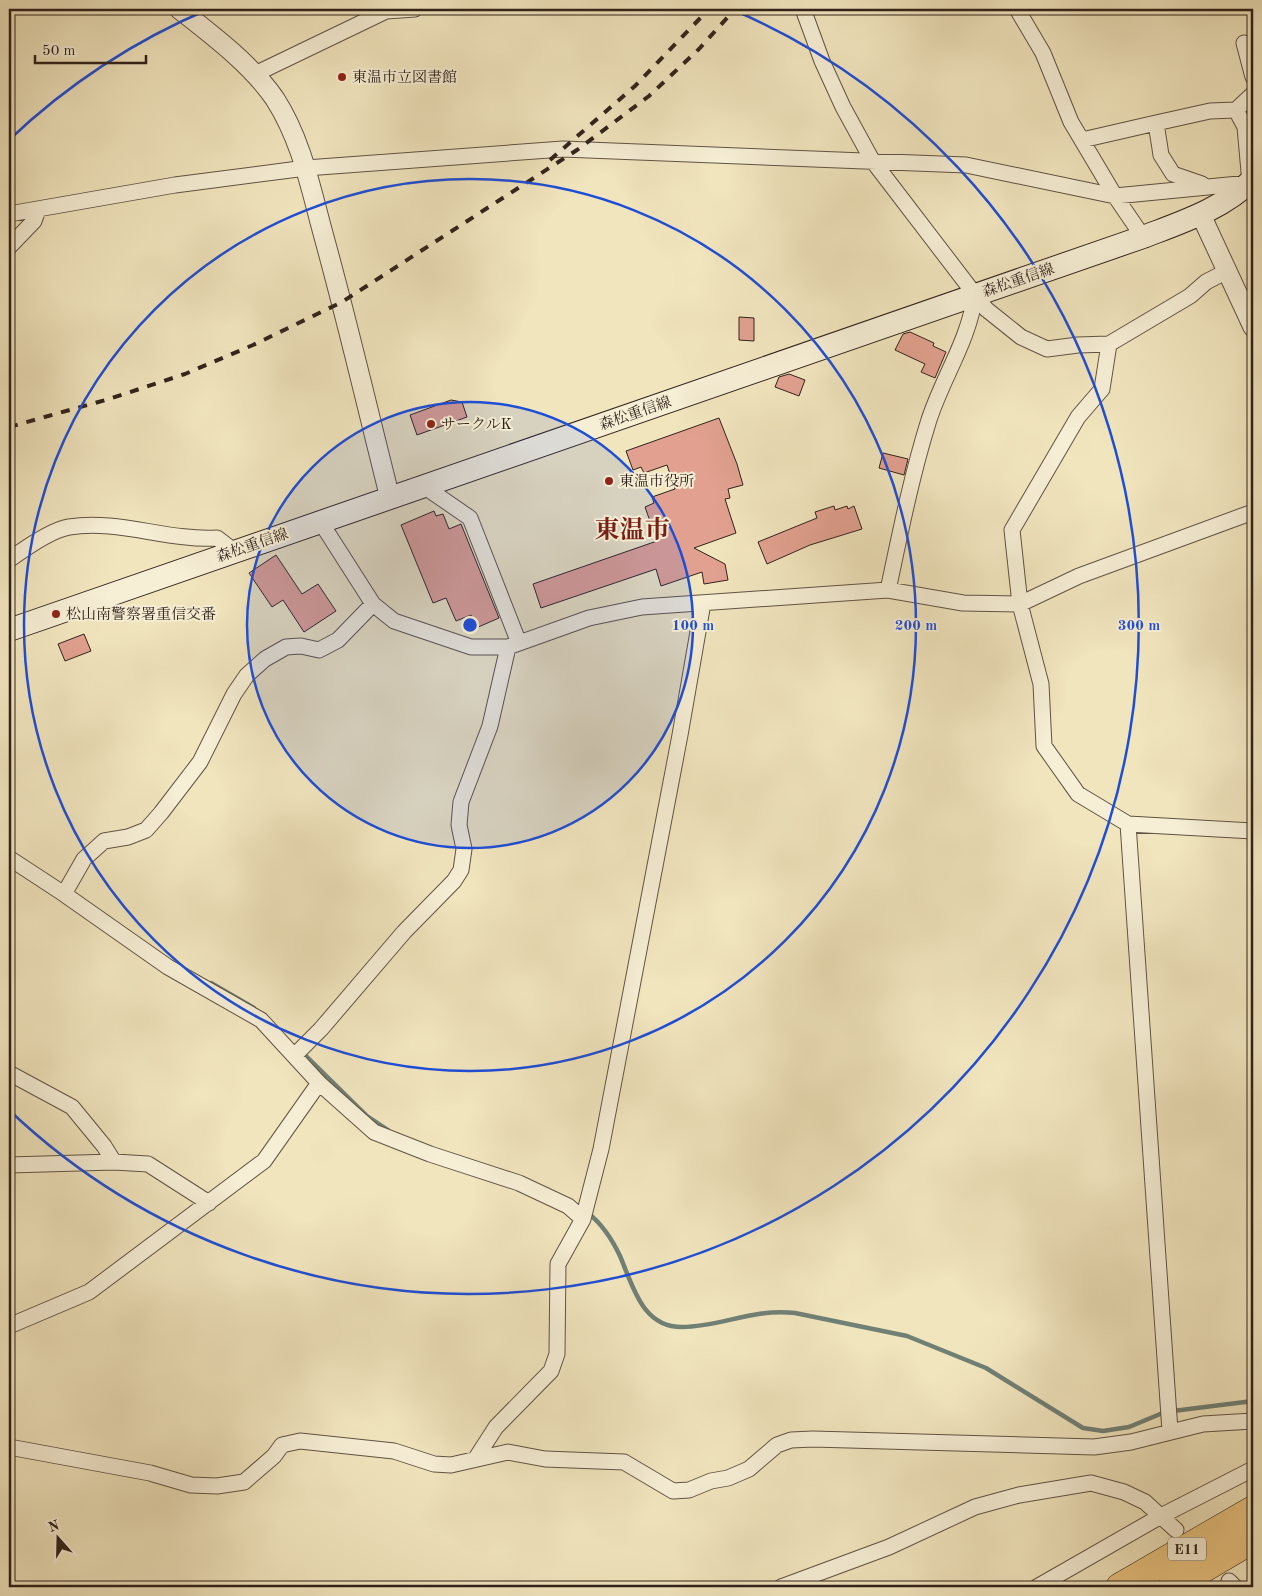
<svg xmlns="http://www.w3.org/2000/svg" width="1262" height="1596" font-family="'Old Standard TT','Noto Serif JP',serif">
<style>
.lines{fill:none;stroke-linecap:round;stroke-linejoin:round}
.stream{stroke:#708075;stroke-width:4.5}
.building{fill:#e2a190;stroke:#30221b}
.minor-casing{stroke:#605344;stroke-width:17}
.tertiary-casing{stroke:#605344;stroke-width:21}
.secondary-casing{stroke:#30221b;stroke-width:24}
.motorway-casing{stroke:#30221b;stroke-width:29}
.minor{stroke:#f6eed5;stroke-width:15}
.tertiary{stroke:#f6eed5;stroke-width:19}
.secondary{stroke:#f6eed5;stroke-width:22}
.motorway{stroke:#e8c27f;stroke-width:28}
.rail{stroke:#30221b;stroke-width:4;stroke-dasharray:9 9;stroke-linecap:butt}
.ring{fill:none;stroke:#1d4ed8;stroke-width:2.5}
.poi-dot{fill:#8f2418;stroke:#f6eed5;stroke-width:2}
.labels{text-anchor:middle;stroke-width:4;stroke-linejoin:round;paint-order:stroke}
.shield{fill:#f6eed5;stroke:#6b5f53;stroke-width:1}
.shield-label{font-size:14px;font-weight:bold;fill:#30221b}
.poi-label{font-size:15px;fill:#30221b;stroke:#f6eed5;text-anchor:start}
.street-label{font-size:15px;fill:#30221b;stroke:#f6eed5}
.town-label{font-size:25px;font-weight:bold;fill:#7a1f14;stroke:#f6eed5}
.centre{fill:#1d4ed8;stroke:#f6eed5;stroke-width:2.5}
.ring-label{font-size:15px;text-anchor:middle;font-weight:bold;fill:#1d4ed8;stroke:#f6eed5;stroke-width:4;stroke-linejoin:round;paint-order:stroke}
</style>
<rect width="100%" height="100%" fill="#f1e5be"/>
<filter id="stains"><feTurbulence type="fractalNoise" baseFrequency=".004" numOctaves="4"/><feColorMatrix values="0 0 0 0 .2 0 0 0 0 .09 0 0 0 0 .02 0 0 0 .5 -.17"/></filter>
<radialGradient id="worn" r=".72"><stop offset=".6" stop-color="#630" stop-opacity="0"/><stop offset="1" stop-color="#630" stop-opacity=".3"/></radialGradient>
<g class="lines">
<!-- stream -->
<path class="stream" d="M 211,983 L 254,1008
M 302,1052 L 367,1116 L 388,1130
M 588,1213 C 602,1224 612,1239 620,1256 C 633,1286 642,1327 682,1327 C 721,1327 753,1308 795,1313 L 907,1336 L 986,1368 L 1083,1428 L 1103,1431 L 1129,1427 L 1165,1412
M 1173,1411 L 1253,1401"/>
</g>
<!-- building -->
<path class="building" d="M 739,317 L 754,318 L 754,341 L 739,340 Z
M 910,332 L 934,343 L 933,346 L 946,352 L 935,378 L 921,372 L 925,364 L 895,350 L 903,334 Z
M 789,374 L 805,380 L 799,396 L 775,387 L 779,377 Z
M 451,400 L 462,402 L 467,417 L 417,435 L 410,415 Z
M 719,418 L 737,464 L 743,485 L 728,489 L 730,498 L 725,499 L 736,533 L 694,548 L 725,564 L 728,580 L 704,584 L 702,572 L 661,586 L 656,569 L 541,608 L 533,584 L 657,541 L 645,507 L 654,503 L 652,497 L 675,489 L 667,465 L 644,473 L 641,467 L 633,470 L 626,451 Z
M 883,453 L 908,459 L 904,475 L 879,468 Z
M 834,506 L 835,510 L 847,506 L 848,509 L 854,506 L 862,529 L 810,545 L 767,564 L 758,542 L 817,518 L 815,512 Z
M 434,511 L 436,516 L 443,514 L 449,529 L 461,524 L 499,618 L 476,628 L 471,615 L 456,621 L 446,598 L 433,603 L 401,525 Z
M 276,555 L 302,594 L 318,584 L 336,611 L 304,632 L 283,600 L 272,607 L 249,573 Z
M 84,634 L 91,651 L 65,661 L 58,644 Z"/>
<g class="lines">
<defs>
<path id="minor" d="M 803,9 L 822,61 L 843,107 L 872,160 L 986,309 L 1021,337 L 1047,349 L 1078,345 L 1109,344
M 1017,9 L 1043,53 L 1071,122 L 1115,196 L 1143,237
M 1244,43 L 1253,77
M 255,74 L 386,11 L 415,9
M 1156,123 L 1210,111 L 1236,110
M 1082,140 L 1156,123 L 1161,155 L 1173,174 L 1202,184
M 1250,183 L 1245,127 L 1236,110 L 1253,94
M 9,214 L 175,185 L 306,168 L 563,149 L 966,165 L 1115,196 L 1249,183
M 9,247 L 34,221 L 38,210
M 1227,271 L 1206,282 L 1190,296 L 1109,344 L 1102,389 L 1078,417 L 1012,530 L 1020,604 L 1041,684 L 1044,746 L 1078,794 L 1128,824 L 1253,831
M 425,487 L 470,518 L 519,643
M 320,521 L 373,604 L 394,621 L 471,647 L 508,647 L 589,618 L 642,607 L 888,590 L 963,603 L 1020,604 L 1079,576 L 1253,512
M 9,560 C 24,549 51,530 69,527 C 118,519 168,541 217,538 L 234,551
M 888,590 C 900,534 911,478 928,423 C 941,380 969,341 975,295
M 373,604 L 338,640 L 319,650 L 301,646 L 286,647 L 265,659 L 247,675 L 234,694 L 200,762 L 161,813 L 146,830 L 128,837 L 104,841 L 84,859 L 64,894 L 168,967 L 261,1020 L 319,1083 L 374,1132 L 430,1154 L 519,1183 L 568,1206 L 583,1219
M 1128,824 L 1170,1431
M 9,858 L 64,894
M 295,1055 L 321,1029 L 404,932 L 454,881 L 461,870 L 464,849 L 459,825 L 461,802 L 490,726 L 508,647
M 9,1073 L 72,1107 L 104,1146 L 114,1162
M 9,1165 L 114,1162 L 148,1164 L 209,1203
M 9,1326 L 89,1292 L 264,1161 L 319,1083
M 9,1447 L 150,1473 L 191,1485 L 217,1486 L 244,1482 L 274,1456 L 282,1445 L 300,1441 L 394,1451 L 434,1464 L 451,1465 L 508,1452 L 545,1459 L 624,1462 L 673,1491 L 689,1490 L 711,1481 L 728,1478 L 749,1469 L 777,1445 L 791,1440 L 813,1439 L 1094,1447 L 1131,1442 L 1203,1424 L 1253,1421
M 476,1458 L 496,1427 L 551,1371 L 557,1354 L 558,1264 L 583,1219 L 601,1149 L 680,735 L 703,603
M 1229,1581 L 1235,1587
M 781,1587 L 889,1547 L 975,1507 L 1019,1495 L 1091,1483 L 1124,1492 L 1145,1502 L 1176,1530
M 1037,1587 L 1161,1516 L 1253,1469"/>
<path id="tertiary" d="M 179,9 C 211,34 252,65 275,99 C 302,141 311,190 324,237 C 348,324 368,411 390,498
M 1201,215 L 1253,327"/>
<path id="secondary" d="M 9,630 L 1143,237 C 1182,222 1223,209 1253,179"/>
<path id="motorway" d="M 1120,1587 L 1253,1510
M 1172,1587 L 1253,1539"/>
</defs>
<!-- minor casing -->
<use href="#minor" class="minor-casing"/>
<!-- tertiary casing -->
<use href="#tertiary" class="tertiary-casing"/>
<!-- secondary casing -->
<use href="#secondary" class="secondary-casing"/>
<!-- motorway casing -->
<use href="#motorway" class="motorway-casing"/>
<!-- minor -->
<use href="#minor" class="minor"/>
<!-- tertiary -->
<use href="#tertiary" class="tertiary"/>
<!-- secondary -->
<use href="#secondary" class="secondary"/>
<!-- motorway -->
<use href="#motorway" class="motorway"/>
<!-- rail -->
<path class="rail" d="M 550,160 L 635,86 L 709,9
M 9,427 L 109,399 L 185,374 L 253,345 L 342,302 L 577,150 L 649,96 L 699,49 L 735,9"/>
</g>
<!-- distance rings -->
<circle cx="470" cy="625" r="223" fill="#1d4ed8" fill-opacity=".12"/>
<g class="ring">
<circle cx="470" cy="625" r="223"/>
<circle cx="470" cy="625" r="446"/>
<path d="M9 140A669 669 0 0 1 209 9M731 9A669 669 0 1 1 9 1110"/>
</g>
<!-- markers -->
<g class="poi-dot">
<circle cx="342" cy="77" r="5"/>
<circle cx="431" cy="424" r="5"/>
<circle cx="609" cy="481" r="5"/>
<circle cx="56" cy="614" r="5"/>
</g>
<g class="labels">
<!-- shield labels -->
<rect class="shield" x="1168" y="1537.5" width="38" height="23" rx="4"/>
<g class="shield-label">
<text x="1187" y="1554">E11</text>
</g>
<!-- poi labels -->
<g class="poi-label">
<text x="352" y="82">東温市立図書館</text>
<text x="441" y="429">サークルK</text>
<text x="619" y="486">東温市役所</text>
<text x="66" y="619">松山南警察署重信交番</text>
</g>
<!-- street labels -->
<g class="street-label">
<text transform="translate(1018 280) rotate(-19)" y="5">森松重信線</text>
<text transform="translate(635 413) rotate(-19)" y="5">森松重信線</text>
<text transform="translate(252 545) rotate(-19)" y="5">森松重信線</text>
</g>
<!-- town labels -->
<g class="town-label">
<text x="632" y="538">東温市</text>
</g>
</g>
<circle cx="470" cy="625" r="8" class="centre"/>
<g class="ring-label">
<text x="693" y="630">100 m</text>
<text x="916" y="630">200 m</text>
<text x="1139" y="630">300 m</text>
</g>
<!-- margin -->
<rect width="1262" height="1596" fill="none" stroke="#f1e5be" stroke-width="30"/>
<rect x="10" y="10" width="1242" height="1576" fill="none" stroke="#30221b" stroke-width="2.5"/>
<rect x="15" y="15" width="1232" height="1566" fill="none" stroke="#30221b"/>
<!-- north arrow -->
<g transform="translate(58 1538) rotate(340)" stroke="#f6eed5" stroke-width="4" paint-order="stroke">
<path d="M0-4L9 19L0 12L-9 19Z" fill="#30221b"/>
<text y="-8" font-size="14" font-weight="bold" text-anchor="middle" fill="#30221b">N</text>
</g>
<!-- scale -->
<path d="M35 55v8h111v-8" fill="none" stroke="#30221b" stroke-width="2.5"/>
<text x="42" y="55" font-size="15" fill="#30221b" stroke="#f6eed5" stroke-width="4" paint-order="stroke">50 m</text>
<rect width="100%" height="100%" filter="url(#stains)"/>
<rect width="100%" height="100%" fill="url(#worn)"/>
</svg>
